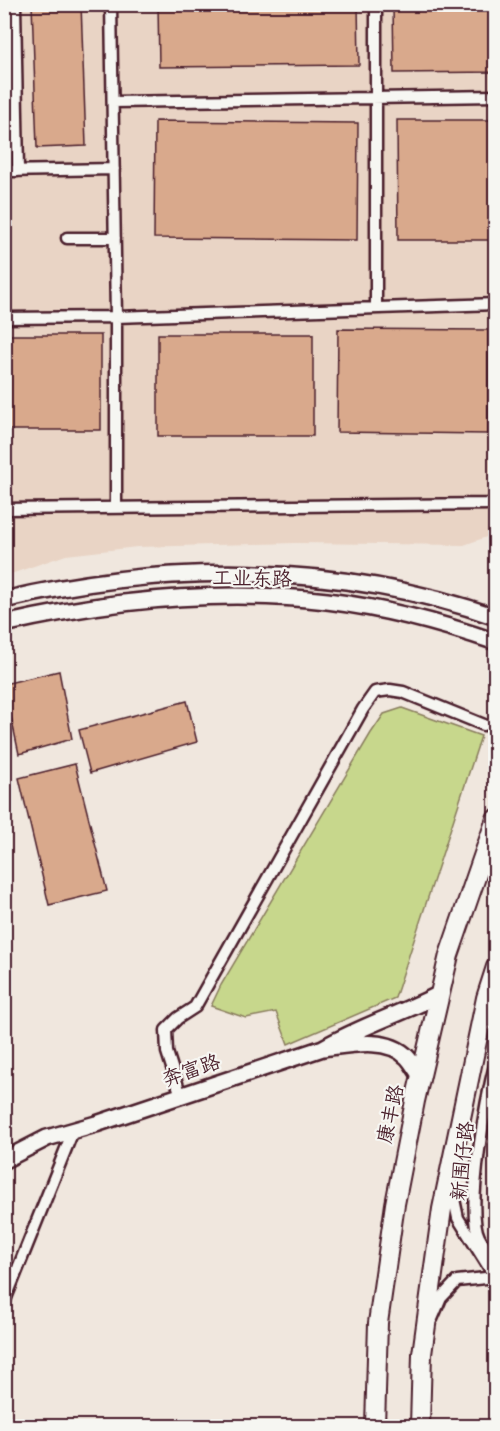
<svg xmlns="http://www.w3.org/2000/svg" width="500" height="1431" font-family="'Gochi Hand','LXGW WenKai TC',sans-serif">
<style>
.built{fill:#e9d4c5}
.green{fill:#c7d78c;stroke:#887b5c;stroke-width:1.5}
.building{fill:#d9a98c;stroke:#4a1f2b;stroke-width:1.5}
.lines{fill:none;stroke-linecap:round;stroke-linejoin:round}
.street-casing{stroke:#4a1f2b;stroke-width:15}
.secondary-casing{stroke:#4a1f2b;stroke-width:20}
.primary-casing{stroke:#4a1f2b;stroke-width:22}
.street{stroke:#f6f6f2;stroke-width:10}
.secondary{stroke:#f6f6f2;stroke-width:15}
.primary{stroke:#f6f6f2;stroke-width:18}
.labels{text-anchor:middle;stroke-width:4.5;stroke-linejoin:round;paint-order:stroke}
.street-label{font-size:20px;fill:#4a1f2b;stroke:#f6f6f2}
</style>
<rect width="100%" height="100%" fill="#f0e7de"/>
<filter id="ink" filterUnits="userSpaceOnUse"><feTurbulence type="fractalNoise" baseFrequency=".0167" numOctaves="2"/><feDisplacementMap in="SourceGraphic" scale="12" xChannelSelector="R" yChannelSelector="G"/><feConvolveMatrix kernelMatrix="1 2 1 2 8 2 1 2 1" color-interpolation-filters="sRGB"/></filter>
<g filter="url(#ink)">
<!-- built -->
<path class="built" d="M 5,5 L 495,5 L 496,526 L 492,535 L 464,545 L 296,543 L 137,547 L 66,555 L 5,576 Z"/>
<!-- green -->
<path class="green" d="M 402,708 L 481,736 L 395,998 L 288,1044 L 276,1012 L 246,1018 L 211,1006 L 221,985 L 371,733 L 384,714 Z"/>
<!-- building -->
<path class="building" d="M 32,4 L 81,4 L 86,146 L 37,148 Z
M 158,4 L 358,4 L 359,65 L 159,67 Z
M 393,4 L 496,4 L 496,72 L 394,73 Z
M 397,120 L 496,120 L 496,240 L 398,240 Z
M 155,121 L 358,123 L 357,240 L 154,238 Z
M 4,183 L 6,287 L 4,287 Z
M 338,329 L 488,330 L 488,434 L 337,432 Z
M 158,334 L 313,334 L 313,436 L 158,436 Z
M 4,335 L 101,335 L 101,430 L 4,430 Z
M 59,671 L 72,739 L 19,754 L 4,684 Z
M 187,701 L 197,742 L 90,773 L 79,730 Z
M 75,764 L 107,891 L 49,905 L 19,778 Z"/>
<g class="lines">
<defs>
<path id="street" d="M 15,4 L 18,171
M 113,102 L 496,96
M 4,171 L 114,169
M 67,238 L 115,238
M 376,308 L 376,4
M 4,318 L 116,317 L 111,4
M 116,508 L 116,317 L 496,304
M 4,509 L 492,504 L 496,496
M 496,1061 C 487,1095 465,1208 479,1237 C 483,1245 490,1253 496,1260
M 181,1096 L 167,1052 L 166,1030 L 178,1018 L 195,1007 L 363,709 L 375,692 L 390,690 L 403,692 L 484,725
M 4,1303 L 73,1131
M 432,1319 L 441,1298 L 457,1281 L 495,1277 L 458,1218 L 451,1185"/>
<path id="secondary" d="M 4,600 C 165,562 339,562 496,617
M 4,624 C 109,600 220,589 327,601 C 384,608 441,623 496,642
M 421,1076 C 416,1070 412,1062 407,1057 C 387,1036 348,1045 323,1048 C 361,1026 401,1014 440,994
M 4,1160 L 47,1138 L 96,1124 L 323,1048"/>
<path id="primary" d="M 375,1426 L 378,1323 L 395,1204 L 415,1101 L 449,955 L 496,819
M 420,1426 L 422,1354 L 442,1209 L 486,998 L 496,967"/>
</defs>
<!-- street casing -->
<use href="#street" class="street-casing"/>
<!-- secondary casing -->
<use href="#secondary" class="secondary-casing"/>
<!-- primary casing -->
<use href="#primary" class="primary-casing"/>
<!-- street -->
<use href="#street" class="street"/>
<!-- secondary -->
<use href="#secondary" class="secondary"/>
<!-- primary -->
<use href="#primary" class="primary"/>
</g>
</g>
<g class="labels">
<!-- street labels -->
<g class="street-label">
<text transform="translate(252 578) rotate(1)" y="7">工业东路</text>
<text transform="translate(191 1070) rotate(-19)" y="7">奔富路</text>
<text transform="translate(390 1114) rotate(-78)" y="7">康丰路</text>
<text transform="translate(462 1161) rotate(-84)" y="7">新围仔路</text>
</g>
</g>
<!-- margin -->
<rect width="500" height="1431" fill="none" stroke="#f6f6f2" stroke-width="24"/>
<rect x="12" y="12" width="476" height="1407" fill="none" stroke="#4a1f2b" stroke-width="2" filter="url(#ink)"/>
</svg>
